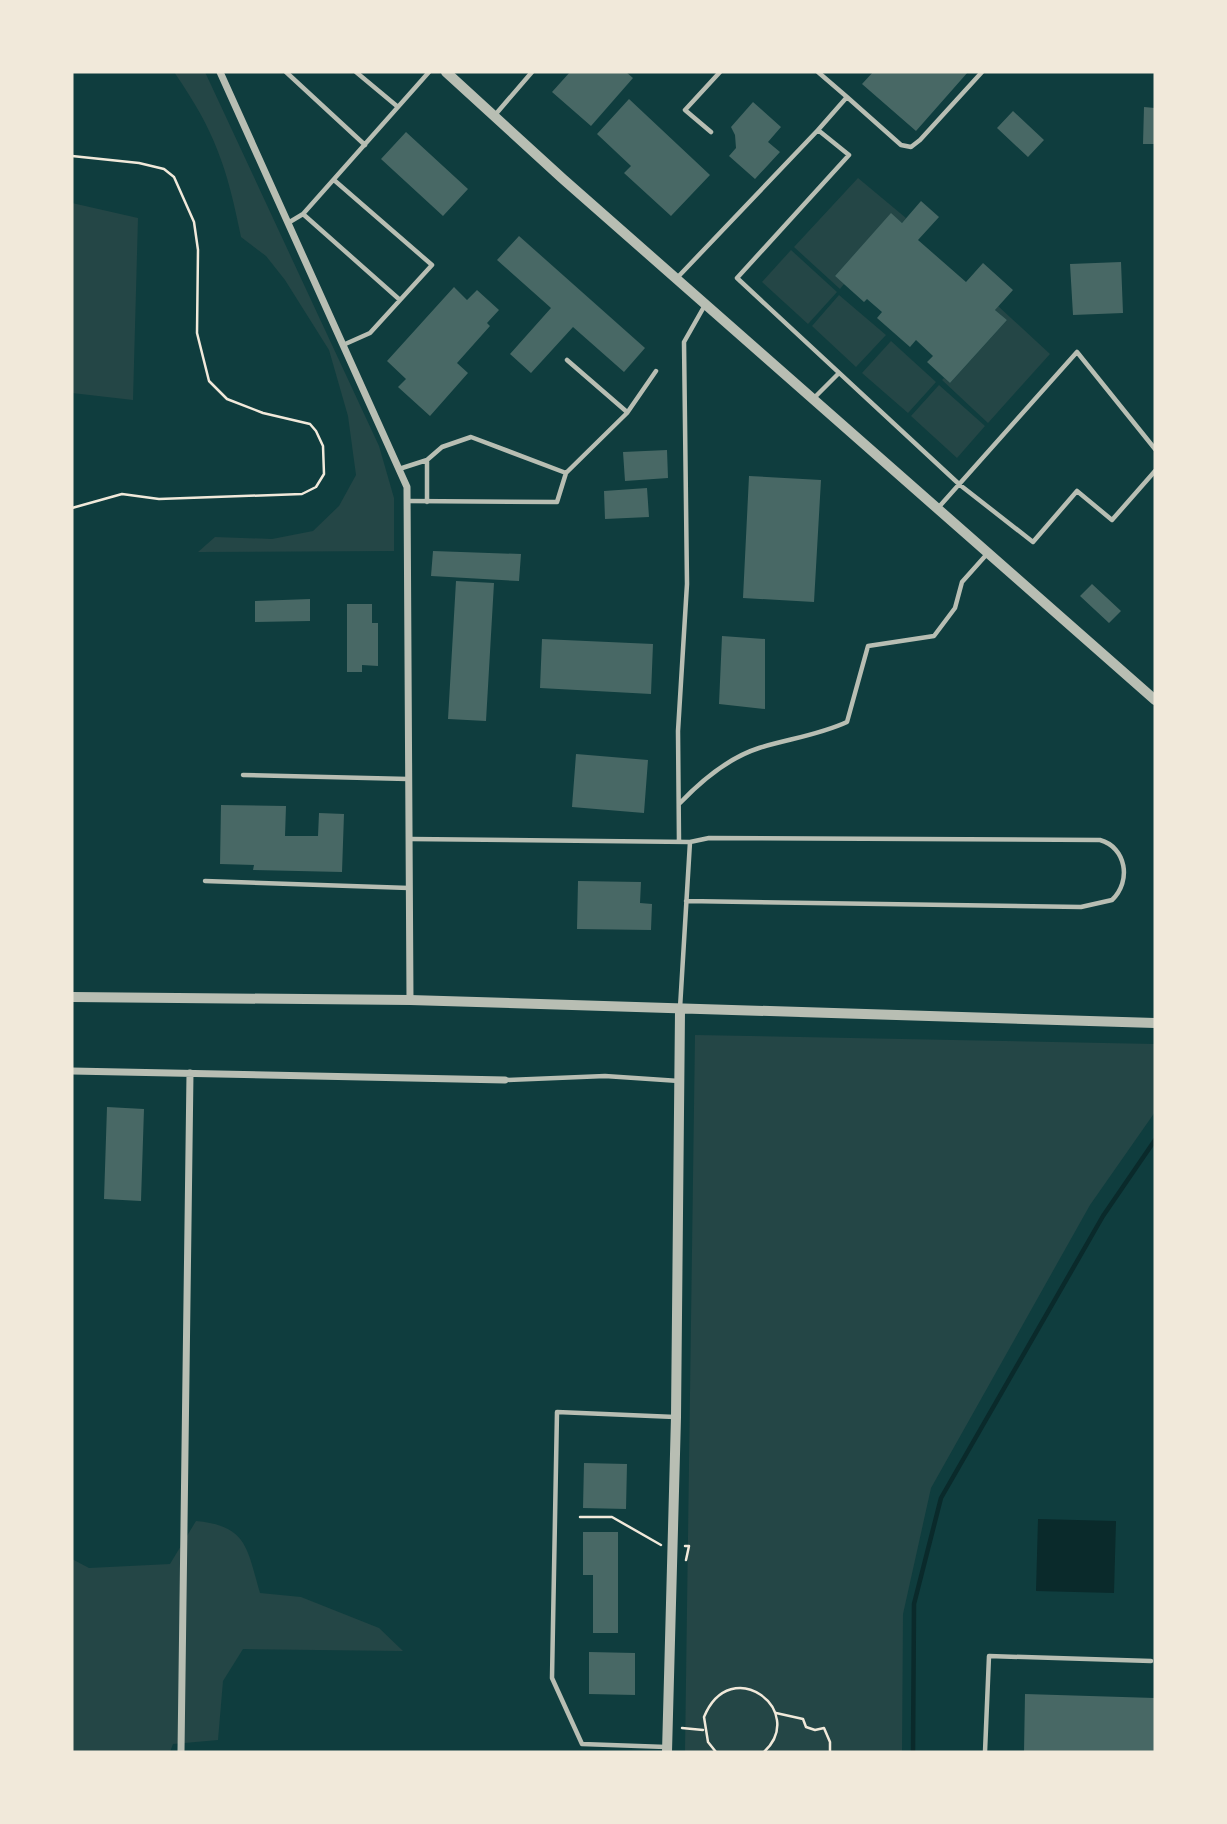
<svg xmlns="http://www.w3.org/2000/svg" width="1227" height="1824" font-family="'PT Sans Narrow',sans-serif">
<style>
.green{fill:#244646}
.water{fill:#0a2a2b}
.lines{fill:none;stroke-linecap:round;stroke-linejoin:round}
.stream{stroke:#0a2a2b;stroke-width:4.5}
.building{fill:#486865}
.path{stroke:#f1e9da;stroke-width:2.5}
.service{stroke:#b8beb3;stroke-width:4.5}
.minor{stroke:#b8beb3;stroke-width:7}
.tertiary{stroke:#b8beb3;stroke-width:10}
</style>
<rect width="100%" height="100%" fill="#0f3d3e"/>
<!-- green -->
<path class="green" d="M 174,72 L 205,72 L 379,446 L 394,498 L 394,551 L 198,552 L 215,537 L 272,539 L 313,531 L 339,506 L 356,475 L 348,416 L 329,350 L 285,280 L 266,256 L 241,237 C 227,167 215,131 174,72 Z
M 858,178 L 906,218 L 902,223 L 891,214 L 835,276 L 844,284 L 840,289 L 794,247 Z
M 72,203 L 138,218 L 133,400 L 72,393 Z
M 791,250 L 837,292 L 808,324 L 762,282 Z
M 839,295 L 886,335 L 856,367 L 812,326 Z
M 998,306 L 1050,354 L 988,423 L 942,380 L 944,378 L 950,383 L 1007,320 L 995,310 Z
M 891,341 L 936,382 L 908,413 L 862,373 Z
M 939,385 L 985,426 L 957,458 L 911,416 Z
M 695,1035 L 1155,1044 L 1155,1112 L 1090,1205 L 931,1488 L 903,1614 L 902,1752 L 685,1752 Z
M 196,1521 C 248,1526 247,1549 260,1593 L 301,1597 L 379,1628 L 403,1651 L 243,1649 L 223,1681 L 218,1740 L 173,1744 L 170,1752 L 72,1752 L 72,1559 L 89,1568 L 170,1564 Z"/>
<!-- water -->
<path class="water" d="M 1038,1519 L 1116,1521 L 1114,1593 L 1036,1591 Z"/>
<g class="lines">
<!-- stream -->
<path class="stream" d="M 913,1752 L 914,1604 L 941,1498 L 1103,1216 L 1155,1140"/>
</g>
<!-- building -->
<path class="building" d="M 570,72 L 626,72 L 633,78 L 591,126 L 552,92 Z
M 873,72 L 968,72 L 916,131 L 862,84 Z
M 629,99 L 710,175 L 671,216 L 624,173 L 631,166 L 597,134 Z
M 753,102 L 781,127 L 768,142 L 780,152 L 755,179 L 729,156 L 736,148 L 735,135 L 731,127 Z
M 1144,107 L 1155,108 L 1155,144 L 1143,144 Z
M 1013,111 L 1044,140 L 1028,157 L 997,128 Z
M 406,132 L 468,189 L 443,216 L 381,159 Z
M 921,201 L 939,217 L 918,240 L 966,282 L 983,263 L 1013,290 L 995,310 L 1007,320 L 950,383 L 927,362 L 933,356 L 916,340 L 910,347 L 877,318 L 882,312 L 867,299 L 864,302 L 835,276 L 891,213 L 902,223 Z
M 519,236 L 645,348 L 624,372 L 573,327 L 531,373 L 510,354 L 551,308 L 497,260 Z
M 1121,262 L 1123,313 L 1073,315 L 1070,264 Z
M 454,287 L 467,300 L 477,290 L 499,310 L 487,323 L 490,326 L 457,363 L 468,373 L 430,416 L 398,387 L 406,379 L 387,361 Z
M 667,450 L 668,478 L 625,481 L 623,452 Z
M 749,476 L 821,480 L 814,602 L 743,598 Z
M 647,488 L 649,517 L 605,519 L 604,491 Z
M 433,551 L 521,554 L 519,581 L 431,576 Z
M 456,581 L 494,583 L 486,721 L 448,719 Z
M 1092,584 L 1121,611 L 1109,623 L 1080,596 Z
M 310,599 L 310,621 L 255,622 L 255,601 Z
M 347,604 L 372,604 L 372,623 L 378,623 L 378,666 L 362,665 L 362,672 L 347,672 Z
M 722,636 L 765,639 L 765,709 L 719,704 Z
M 542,639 L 653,644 L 651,694 L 540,688 Z
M 576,754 L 648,760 L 644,813 L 572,807 Z
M 221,805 L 286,806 L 285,836 L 318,836 L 319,813 L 344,814 L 342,872 L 253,870 L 254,865 L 220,864 Z
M 578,881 L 641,882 L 640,903 L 652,904 L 651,930 L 577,929 Z
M 107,1107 L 144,1109 L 141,1201 L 104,1199 Z
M 584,1463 L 627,1464 L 626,1509 L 583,1508 Z
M 583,1532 L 618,1532 L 618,1633 L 593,1633 L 593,1575 L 583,1575 Z
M 589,1652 L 635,1653 L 635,1695 L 589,1694 Z
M 1025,1694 L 1155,1698 L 1155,1752 L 1024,1752 Z"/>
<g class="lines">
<!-- path -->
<path class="path" d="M 72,156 L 139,163 L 164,169 L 174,177 L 194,222 L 198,250 L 197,333 L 209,381 L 227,399 L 263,413 L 310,424 L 316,431 L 323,446 L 324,474 L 316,487 L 302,494 L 159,499 L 122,494 L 72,508
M 580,1517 L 612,1517 L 661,1545
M 685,1546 L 689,1546 L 686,1560
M 776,1713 L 803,1719 L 806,1727 L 815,1730 L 824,1728 L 830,1742 L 830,1752
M 682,1728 L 703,1730
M 716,1752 L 708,1742 L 704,1717 C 731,1652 808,1711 764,1752"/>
<!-- service -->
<path class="service" d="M 286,72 L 365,145
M 356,72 L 398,107
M 818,72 L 847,97 L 818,130
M 847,97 L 901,145 L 911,147 L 920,140 L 982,72
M 495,115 L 532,72
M 711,132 L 685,110 L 720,72
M 334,180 L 432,265 L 370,333 L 343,345
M 303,214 L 400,300
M 288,223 L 303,214 L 429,72
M 676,279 L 818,130 L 849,155 L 737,278 L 960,485 L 1033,542 L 1077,491 L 1112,520 L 1155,471
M 567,360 L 627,412
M 813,399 L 839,373
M 399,469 L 427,460
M 407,501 L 557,502 L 566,473 L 627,413 L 656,371
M 427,502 L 427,460 L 442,447 L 471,437 L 566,473
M 938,508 L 1077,352 L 1155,449
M 243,775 L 408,779
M 680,803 C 701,781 728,758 759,748 C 788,739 819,735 847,722 L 868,646 L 934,636 L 955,608 L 962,582 L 987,554
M 410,839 L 690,842 L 680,1008
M 679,842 L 678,731 L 687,584 L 684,342 L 705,305
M 205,881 L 409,888
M 686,901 L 1081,907 L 1112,900 C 1132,881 1126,847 1100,840 L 709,838 L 690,842
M 506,1080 L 605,1076 L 679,1081
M 666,1747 L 582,1744 L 552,1678 L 557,1412 L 675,1417
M 985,1752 L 989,1656 L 1151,1661"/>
<!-- minor -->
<path class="minor" d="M 220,72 L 407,487 L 410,1000
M 72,1071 L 505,1080
M 181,1752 L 190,1073"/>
<!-- tertiary -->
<path class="tertiary" d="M 446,72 L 563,179 L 1155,700
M 72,997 L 410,1000 L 1155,1023
M 667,1752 L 676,1417 L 680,1011"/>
</g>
<!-- border -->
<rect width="1227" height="1824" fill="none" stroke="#f1e9da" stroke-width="147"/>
</svg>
